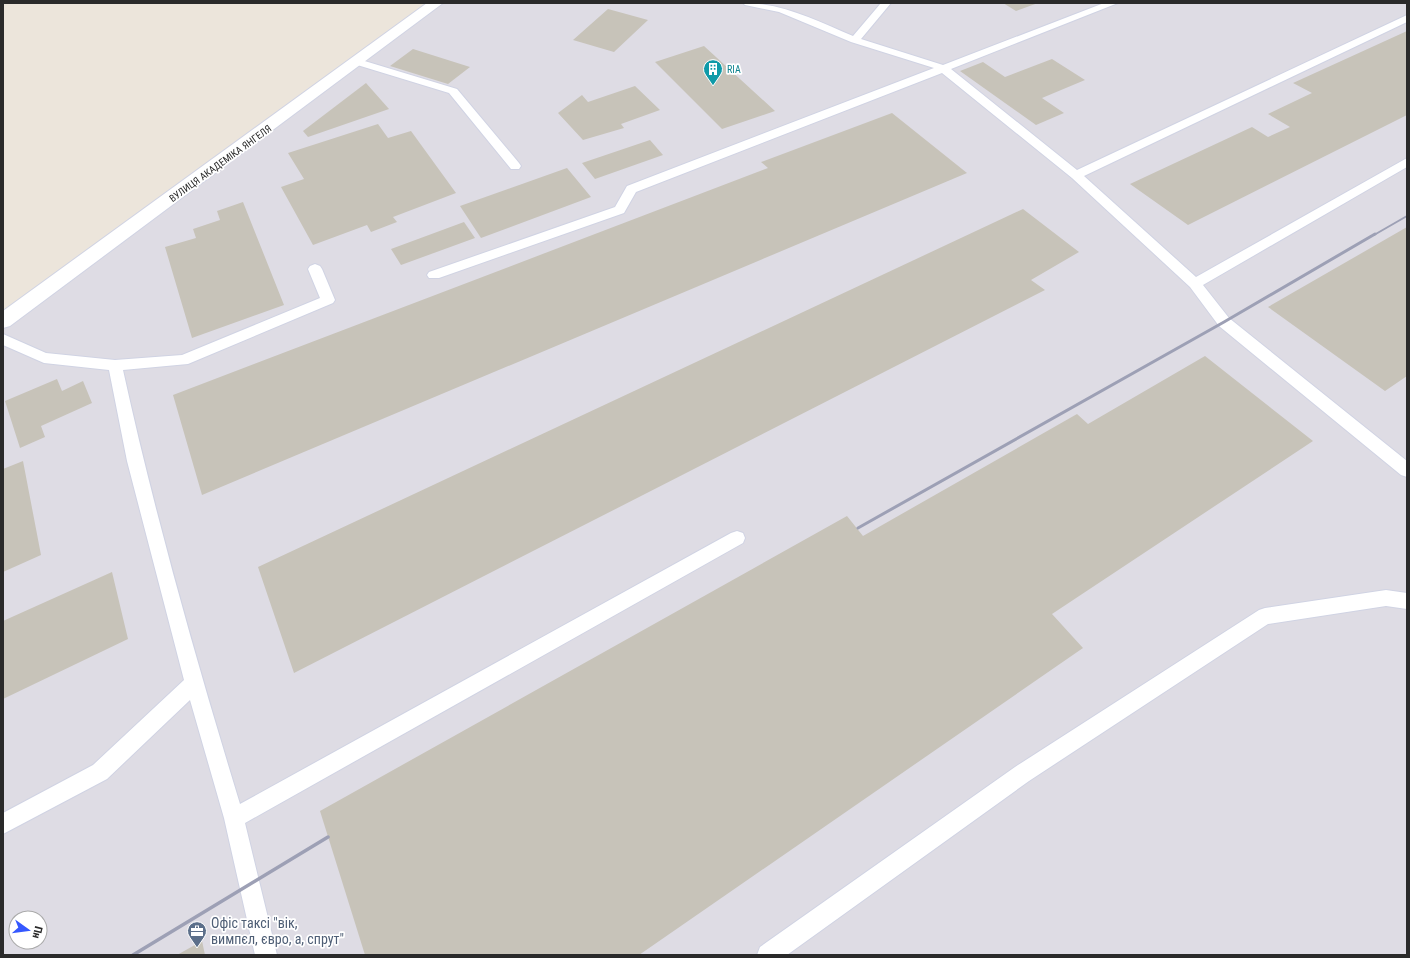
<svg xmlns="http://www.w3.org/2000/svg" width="1410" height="958" font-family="'Roboto Condensed',sans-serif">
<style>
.industrial{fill:#dedce4;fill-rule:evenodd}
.building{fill:#c7c3b9}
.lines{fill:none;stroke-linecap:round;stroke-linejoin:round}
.service-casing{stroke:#d0d3e3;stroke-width:2}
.minor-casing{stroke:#d0d3e3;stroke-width:2}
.service{fill:#fff;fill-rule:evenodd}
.minor{fill:#fff;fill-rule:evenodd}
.rail-far2{stroke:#9da0b5;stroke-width:2}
.rail-far1{stroke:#9da0b5;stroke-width:3}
.rail{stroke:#9da0b5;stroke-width:3.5}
.labels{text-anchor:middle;stroke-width:3.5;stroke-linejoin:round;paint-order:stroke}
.far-culture-label{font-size:10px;fill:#0d838f;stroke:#fff;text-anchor:start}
.far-street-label{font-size:10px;fill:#2a2a2a;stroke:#fff}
.near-service-label{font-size:14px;fill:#4e5e75;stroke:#fff;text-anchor:start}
</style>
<rect width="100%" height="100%" fill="#ece5db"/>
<!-- industrial -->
<path class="industrial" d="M 436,3 L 1407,3 L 1407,955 L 3,955 L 3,321 ZM 16,918 L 40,918 L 40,942 L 16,942 Z"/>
<!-- building -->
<path class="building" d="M 1003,3 L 1038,3 L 1016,11 Z
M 608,9 L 648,20 L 614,52 L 573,40 Z
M 1407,31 L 1407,115 L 1188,225 L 1130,184 L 1252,127 L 1268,137 L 1290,127 L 1268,114 L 1312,93 L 1293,83 Z
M 704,46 L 775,111 L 722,129 L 655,62 Z
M 413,49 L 470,67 L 448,84 L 390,66 Z
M 1052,59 L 1085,80 L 1042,98 L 1064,113 L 1036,125 L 960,71 L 983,62 L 1005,77 Z
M 366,83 L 389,109 L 308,137 L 303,131 Z
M 635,86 L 660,110 L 621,124 L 624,128 L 583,140 L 558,113 L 582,95 L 588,102 Z
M 892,113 L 967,173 L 202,495 L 173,395 L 768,168 L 761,162 Z
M 378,124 L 388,138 L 411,131 L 456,193 L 393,217 L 397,222 L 371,232 L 367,225 L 313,245 L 281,187 L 304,179 L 288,153 Z
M 650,140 L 663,155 L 595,179 L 582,163 Z
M 567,168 L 591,197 L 481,238 L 460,206 Z
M 243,202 L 284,305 L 192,338 L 165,247 L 196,238 L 193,229 L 220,220 L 217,211 Z
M 1023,209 L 1079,252 L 1031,280 L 1045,290 L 294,673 L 258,567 Z
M 464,222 L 475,238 L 401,265 L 391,249 Z
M 1407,227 L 1407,376 L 1385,391 L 1268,307 Z
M 1205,356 L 1313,441 L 1052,614 L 1083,648 L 639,955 L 365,955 L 320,811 L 847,516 L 863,536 L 1077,414 L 1088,424 Z
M 57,379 L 62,391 L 83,381 L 92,403 L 41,426 L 45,437 L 20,448 L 5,401 Z
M 23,461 L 41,555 L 3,572 L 3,469 Z
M 112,572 L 128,639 L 3,699 L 3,621 Z
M 202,941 L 205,955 L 177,955 Z"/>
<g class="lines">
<defs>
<path id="service" d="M 743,3 C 783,3 817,21 853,36 L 881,3 L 891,3 L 861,39 L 943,65 L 1104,3 L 1118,3 L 951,69 L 1077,170 L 1407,15 L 1407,22 L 1084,176 L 1196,277 L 1407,158 L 1407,167 L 1203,285 L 1229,318 L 1407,461 L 1407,477 L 1401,475 L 1219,326 L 1190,287 L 1072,178 L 942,73 L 636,192 L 624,213 L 439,278 L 429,278 L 427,275 L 429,272 L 615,207 L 627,186 L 934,68 L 851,42 L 779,12 L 745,5 Z
M 358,59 L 457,89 L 519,163 L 521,166 L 519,169 L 511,169 L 449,93 L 354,64 L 353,62 L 354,60 Z
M 315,264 L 320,266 L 322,269 L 335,300 L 333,303 L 188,364 L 123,370 C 155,516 196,660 240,804 L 731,533 L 737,531 L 743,533 L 745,538 L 743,543 L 245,823 L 277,955 L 255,955 L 224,818 L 190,700 L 107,779 L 3,834 L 3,813 L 93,765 L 184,680 L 127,461 L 109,370 L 44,363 L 3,345 L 3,334 L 46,353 L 115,360 L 182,355 L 320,298 L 308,269 L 310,266 Z
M 1386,590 L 1407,593 L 1407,609 L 1386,606 L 1268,624 L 1029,781 L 787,955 L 757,955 L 760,947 L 1015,767 L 1259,610 L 1265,608 Z"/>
<path id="minor" d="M 427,3 L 443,3 L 10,326 L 3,328 L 3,311 Z"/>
</defs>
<!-- service casing -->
<use href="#service" class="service-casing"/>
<!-- minor casing -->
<use href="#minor" class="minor-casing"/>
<!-- service -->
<use href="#service" class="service"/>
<!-- minor -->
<use href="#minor" class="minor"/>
<!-- rail-far2 -->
<path class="rail-far2" d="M 1374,235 L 1407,216"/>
<!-- rail-far1 -->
<path class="rail-far1" d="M 858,528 L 1224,322 L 1375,234"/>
<!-- rail -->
<path class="rail" d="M 133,955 L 328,837"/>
</g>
<!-- icons -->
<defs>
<symbol id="building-pin" viewBox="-11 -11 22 30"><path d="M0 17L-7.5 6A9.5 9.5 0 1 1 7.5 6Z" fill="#0f9aa8" stroke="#fff"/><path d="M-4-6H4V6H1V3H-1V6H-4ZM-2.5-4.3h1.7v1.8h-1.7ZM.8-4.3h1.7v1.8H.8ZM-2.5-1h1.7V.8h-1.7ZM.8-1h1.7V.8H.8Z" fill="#fff"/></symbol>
<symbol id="office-pin" viewBox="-11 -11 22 30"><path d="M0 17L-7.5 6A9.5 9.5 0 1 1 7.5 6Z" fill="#5c6f8a" stroke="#fff"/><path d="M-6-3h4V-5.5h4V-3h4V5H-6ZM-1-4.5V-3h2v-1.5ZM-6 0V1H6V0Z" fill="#fff"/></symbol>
</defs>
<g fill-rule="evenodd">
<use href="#building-pin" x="702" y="58" width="22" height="30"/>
<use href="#office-pin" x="186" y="920" width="22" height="30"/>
</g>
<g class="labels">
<!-- far-culture labels -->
<g class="far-culture-label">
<text x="727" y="73">RIA</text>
</g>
<!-- far-street labels -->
<g class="far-street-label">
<text transform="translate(220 163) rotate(-36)" y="4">ВУЛИЦЯ АКАДЕМІКА ЯНГЕЛЯ</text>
</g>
<!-- near-service labels -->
<g class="near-service-label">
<text x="211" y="928">Офіс таксі "вік,<tspan x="211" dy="16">вимпєл, євро, а, спрут"</tspan></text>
</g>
</g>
<!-- border -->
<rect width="1410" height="958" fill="none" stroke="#2a2a2a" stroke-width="8"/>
<!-- north arrow -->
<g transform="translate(28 930) rotate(104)"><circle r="19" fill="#ffffff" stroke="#aaaaaa"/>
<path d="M0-3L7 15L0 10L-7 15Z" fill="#3558ff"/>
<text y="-6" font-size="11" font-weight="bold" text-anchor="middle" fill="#2a2a2a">Пн</text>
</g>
</svg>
